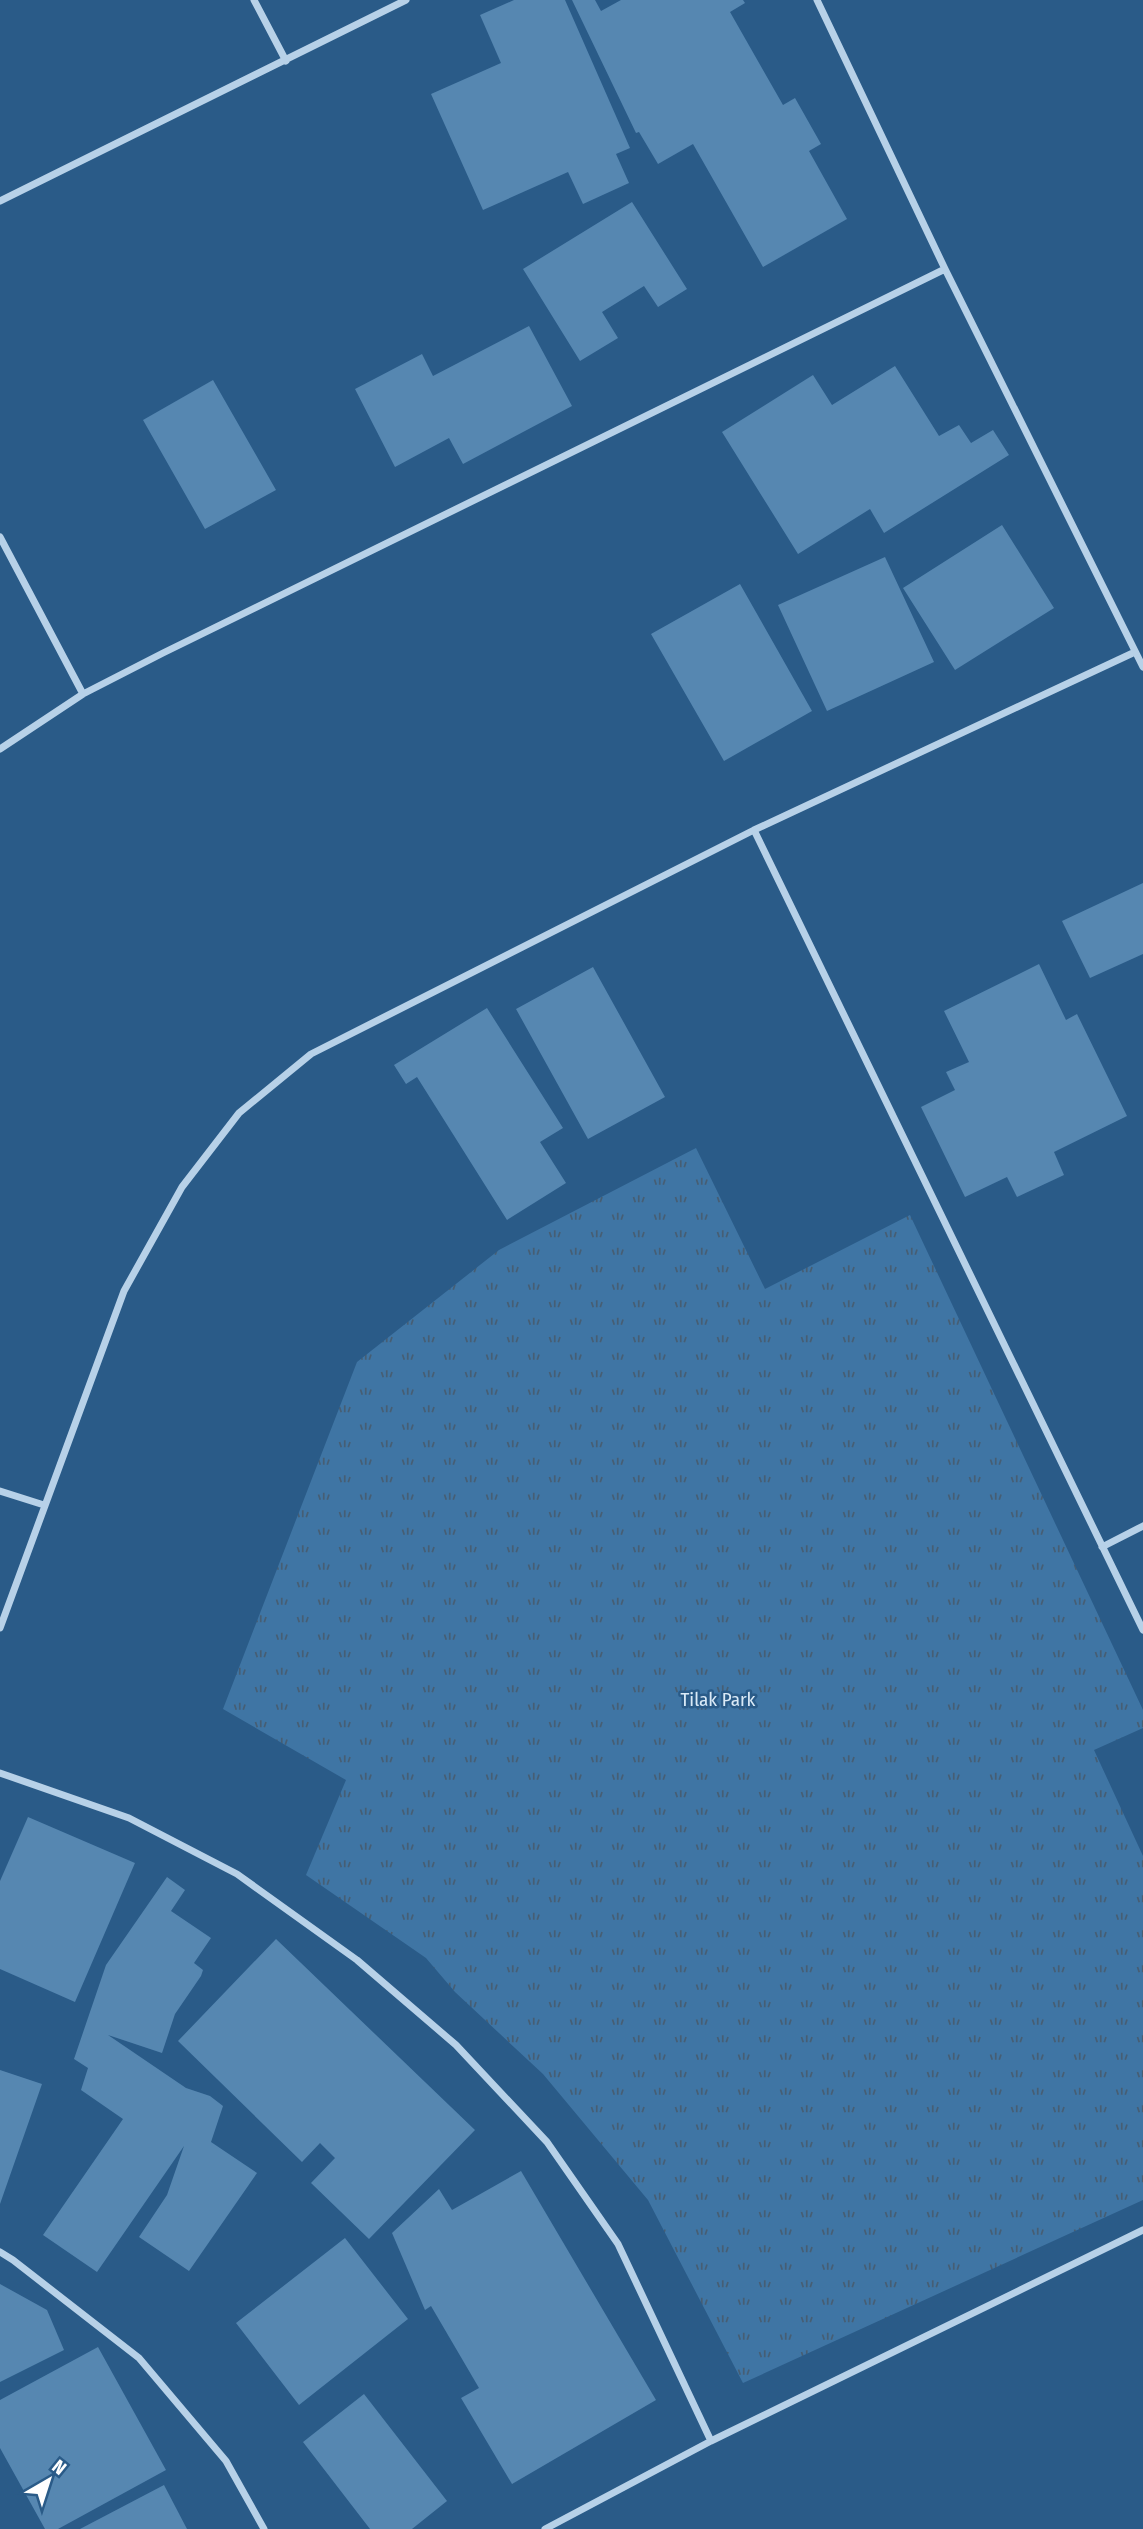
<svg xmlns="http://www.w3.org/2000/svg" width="1143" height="2529" font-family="'Fira Sans Condensed',sans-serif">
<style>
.park{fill:url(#park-tufts)}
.building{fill:#5687b1}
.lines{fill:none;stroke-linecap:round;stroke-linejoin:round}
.minor{stroke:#b7d1e8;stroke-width:7}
.labels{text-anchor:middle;stroke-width:5;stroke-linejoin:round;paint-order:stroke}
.park-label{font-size:19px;fill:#daeaf7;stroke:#2a5b88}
</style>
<defs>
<pattern id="park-tufts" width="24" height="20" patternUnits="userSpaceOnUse" patternTransform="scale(1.75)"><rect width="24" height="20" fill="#3f75a4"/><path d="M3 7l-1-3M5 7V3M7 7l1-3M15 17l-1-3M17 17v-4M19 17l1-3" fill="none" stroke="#465e74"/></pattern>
</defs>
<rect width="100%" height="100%" fill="#2a5b88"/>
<!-- park -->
<path class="park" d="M 696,1148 L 765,1289 L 910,1215 L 1143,1710 L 1143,1728 L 1094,1750 L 1143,1856 L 1143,2200 L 743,2383 L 648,2200 L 543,2074 L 455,1992 L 426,1958 L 306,1875 L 346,1780 L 223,1709 L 357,1362 L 499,1250 Z"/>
<!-- building -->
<path class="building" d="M 514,0 L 565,0 L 630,148 L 616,154 L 629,183 L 583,204 L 568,172 L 483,210 L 431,94 L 501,63 L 480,15 Z
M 572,0 L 595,0 L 601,11 L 621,0 L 743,0 L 745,3 L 730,12 L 783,105 L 795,98 L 821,144 L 809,151 L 847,219 L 763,267 L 693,144 L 658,164 L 639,132 L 636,133 Z
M 632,202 L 687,289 L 658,307 L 644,286 L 602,312 L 618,338 L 580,361 L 523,269 Z
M 529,326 L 572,406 L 463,464 L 449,438 L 395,467 L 355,389 L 422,354 L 433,376 Z
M 895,366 L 939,436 L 959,425 L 971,443 L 993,430 L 1009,455 L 884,533 L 870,509 L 798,554 L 722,432 L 813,375 L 832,405 Z
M 213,380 L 276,490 L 205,529 L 143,420 Z
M 1002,525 L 1054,608 L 955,670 L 903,588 Z
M 885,557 L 934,662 L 827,711 L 778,605 Z
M 740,584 L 812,711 L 724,761 L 651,634 Z
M 1143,883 L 1143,954 L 1090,978 L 1062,921 Z
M 1039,964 L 1066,1020 L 1077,1014 L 1127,1116 L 1054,1152 L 1064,1175 L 1017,1197 L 1007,1177 L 965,1197 L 921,1107 L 955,1090 L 946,1072 L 969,1062 L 944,1011 Z
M 593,967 L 665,1097 L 588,1139 L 516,1009 Z
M 487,1008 L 563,1128 L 540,1142 L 566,1183 L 507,1220 L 417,1077 L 406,1084 L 394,1065 Z
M 28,1817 L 135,1863 L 75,2002 L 0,1969 L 0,1881 Z
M 167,1877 L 185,1890 L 171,1911 L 211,1938 L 194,1963 L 203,1970 L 201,1976 L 175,2014 L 162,2053 L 108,2035 L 186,2088 L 210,2096 L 223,2106 L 211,2142 L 257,2173 L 189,2271 L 139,2237 L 167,2195 L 184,2146 L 97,2272 L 43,2235 L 123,2119 L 81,2090 L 88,2068 L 74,2059 L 106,1965 Z
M 276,1939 L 475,2130 L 369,2239 L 311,2183 L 335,2158 L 320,2143 L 302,2162 L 178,2041 Z
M 0,2070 L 42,2084 L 0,2204 Z
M 521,2171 L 656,2400 L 512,2484 L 461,2398 L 479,2388 L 431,2306 L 425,2310 L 392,2233 L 439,2189 L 452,2210 Z
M 345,2238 L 408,2319 L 299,2405 L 236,2323 Z
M 0,2284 L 47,2310 L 64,2350 L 0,2382 Z
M 98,2347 L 166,2470 L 58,2529 L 45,2529 L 0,2448 L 0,2400 Z
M 364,2394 L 447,2501 L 412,2529 L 370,2529 L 303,2442 Z
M 164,2485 L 187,2529 L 80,2529 Z"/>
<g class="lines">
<!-- minor -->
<path class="minor" d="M 254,0 L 286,61
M 817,0 L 945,269 L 1143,667
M 0,201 L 406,0
M 0,537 L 83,694
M 0,749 L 83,694 L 163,653 L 945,269
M 754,830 L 1143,1630
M 0,1491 L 44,1505
M 1102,1547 L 1143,1526
M 0,1628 L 124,1291 L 182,1187 L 239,1113 L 311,1054 L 754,830 L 1135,652
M 0,1773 L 129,1818 L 237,1874 L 357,1960 L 456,2045 L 547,2142 L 618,2244 L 711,2441
M 0,2252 L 13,2260 L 139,2358 L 226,2461 L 264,2529
M 545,2529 L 711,2441 L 1143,2230"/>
</g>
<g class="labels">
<!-- park labels -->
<g class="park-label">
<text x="718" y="1706">Tilak Park</text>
</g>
</g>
<!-- north arrow -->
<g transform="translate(49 2480) rotate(39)" stroke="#2a5b88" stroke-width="5" paint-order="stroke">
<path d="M0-5L12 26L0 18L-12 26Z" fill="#ffffff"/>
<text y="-10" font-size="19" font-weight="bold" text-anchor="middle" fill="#ffffff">N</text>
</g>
</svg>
